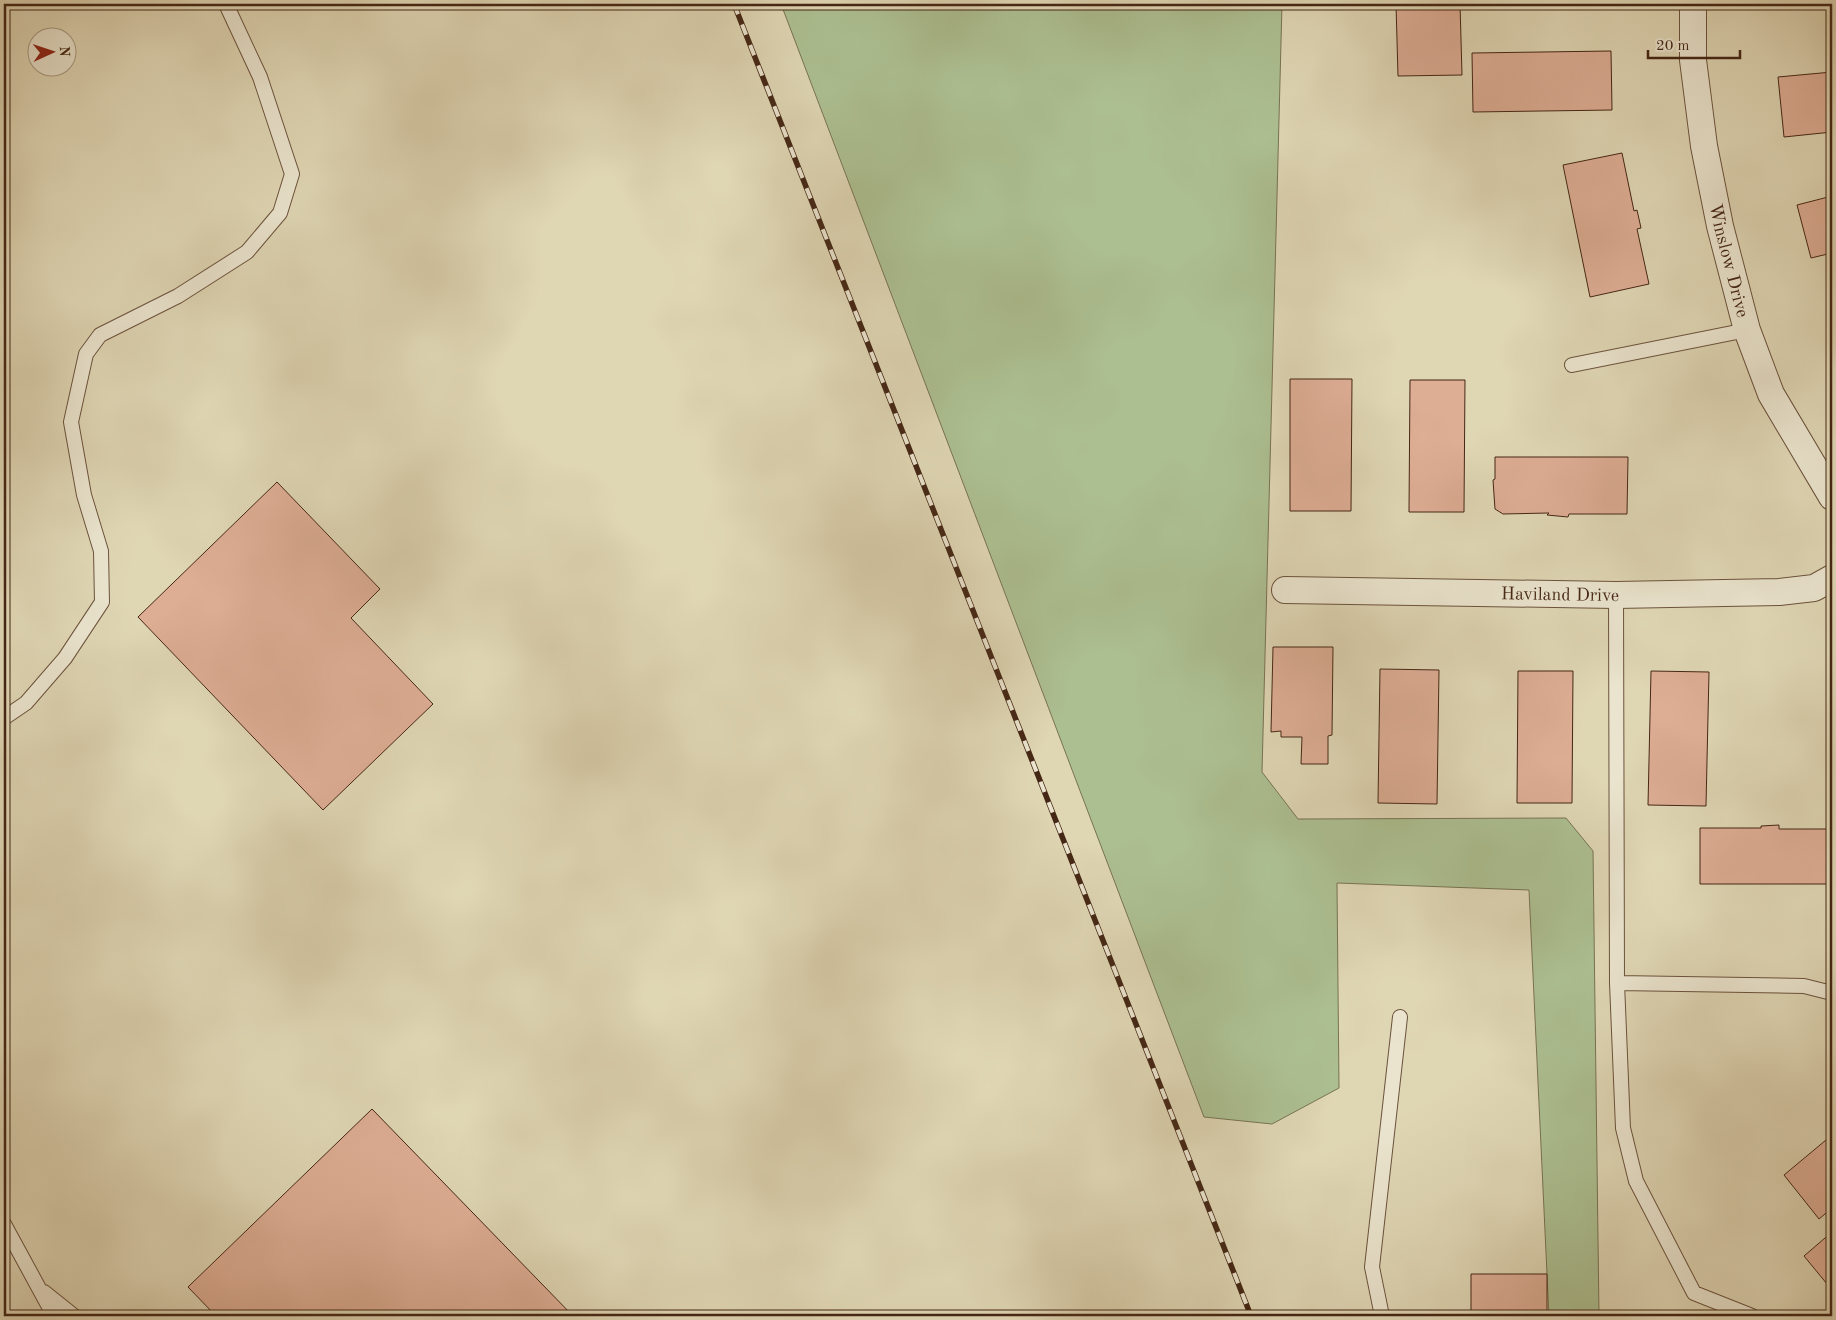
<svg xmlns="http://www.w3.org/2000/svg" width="1836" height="1320" font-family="'Old Standard TT',serif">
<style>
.green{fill:#acbf91;stroke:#787353}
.building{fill:#ddad94;stroke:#452715}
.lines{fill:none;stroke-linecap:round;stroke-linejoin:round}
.service-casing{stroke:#6c533d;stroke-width:16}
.minor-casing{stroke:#6c533d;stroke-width:28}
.service{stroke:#eae4ce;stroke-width:14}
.minor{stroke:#eae4ce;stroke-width:26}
.rail-casing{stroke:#452715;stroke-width:5.5}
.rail{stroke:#eae4ce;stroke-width:4;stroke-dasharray:11;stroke-linecap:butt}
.labels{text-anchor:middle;stroke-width:4.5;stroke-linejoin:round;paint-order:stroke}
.street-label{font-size:18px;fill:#452715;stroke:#eae4ce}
</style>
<rect width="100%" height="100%" fill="#dfd6b4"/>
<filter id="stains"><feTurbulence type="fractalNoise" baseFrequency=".004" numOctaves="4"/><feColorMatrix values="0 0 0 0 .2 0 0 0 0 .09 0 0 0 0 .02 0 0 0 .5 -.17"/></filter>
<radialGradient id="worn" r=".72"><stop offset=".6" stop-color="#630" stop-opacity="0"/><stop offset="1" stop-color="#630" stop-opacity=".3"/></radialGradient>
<!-- green -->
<path class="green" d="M 781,4 L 1282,4 L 1262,772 L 1298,819 L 1566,818 L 1593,851 L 1599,1316 L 1549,1316 L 1529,890 L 1337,883 L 1339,1088 L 1272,1124 L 1204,1117 Z"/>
<!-- building -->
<path class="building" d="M 1396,4 L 1460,4 L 1462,75 L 1398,76 Z
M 1611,51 L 1612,110 L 1473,112 L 1472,53 Z
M 1832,72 L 1832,132 L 1784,137 L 1778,77 Z
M 1622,153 L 1634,211 L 1637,210 L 1641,228 L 1637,229 L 1649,284 L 1590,297 L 1563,165 Z
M 1832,196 L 1832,253 L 1811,258 L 1797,205 Z
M 1290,379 L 1352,379 L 1351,511 L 1290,511 Z
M 1410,380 L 1465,380 L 1464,512 L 1409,512 Z
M 1495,457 L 1628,457 L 1627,514 L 1569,514 L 1568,517 L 1547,515 L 1549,513 L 1503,514 L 1495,509 L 1493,480 L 1495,479 Z
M 277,482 L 380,589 L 351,618 L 433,704 L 323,810 L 138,617 Z
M 1273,647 L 1333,647 L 1332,735 L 1328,736 L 1328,764 L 1301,764 L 1302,737 L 1281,737 L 1281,731 L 1271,732 Z
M 1380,669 L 1439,670 L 1437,804 L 1378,803 Z
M 1518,671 L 1573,671 L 1572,803 L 1517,803 Z
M 1651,671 L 1709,672 L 1706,806 L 1648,805 Z
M 1831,671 L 1832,671 L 1832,807 L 1829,807 Z
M 1779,825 L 1779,829 L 1832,829 L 1832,884 L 1700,884 L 1700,828 L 1761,828 L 1761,826 Z
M 372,1109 L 573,1316 L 216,1316 L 188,1287 Z
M 1832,1135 L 1832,1208 L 1819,1219 L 1784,1175 Z
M 1832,1232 L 1832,1290 L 1804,1256 Z
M 1471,1274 L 1547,1274 L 1547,1316 L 1471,1316 Z"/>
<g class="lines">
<defs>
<path id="service" d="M 1572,365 L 1747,330
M 1616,595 L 1617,983 L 1623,1128 L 1636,1181 L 1694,1293 L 1752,1316
M 4,718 L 26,703 L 65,658 L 102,602 L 101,551 L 84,495 L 71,422 L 86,354 L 100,335 L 178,296 L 247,252 L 280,213 L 292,174 L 260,77 L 226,4
M 1617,983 L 1804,986 L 1832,993
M 4,1224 L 54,1316
M 44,1292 L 74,1316
M 1382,1316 L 1372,1267 L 1400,1017"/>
<g id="minor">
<path id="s1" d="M 1693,4 L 1693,60 L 1704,146 L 1720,226 L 1747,330 L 1771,394 L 1832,497"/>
<path id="s2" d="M 1285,590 L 1616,595 L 1779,592 L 1814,588 L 1832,578"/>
</g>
</defs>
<!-- service casing -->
<use href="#service" class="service-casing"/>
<!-- minor casing -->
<use href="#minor" class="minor-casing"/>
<!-- service -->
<use href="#service" class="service"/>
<!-- minor -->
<use href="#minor" class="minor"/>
<defs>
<path id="rail" d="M 734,4 L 1251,1316"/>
</defs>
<!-- rail casing -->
<use href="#rail" class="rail-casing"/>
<!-- rail -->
<use href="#rail" class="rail"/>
</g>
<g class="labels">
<!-- street labels -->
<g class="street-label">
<text dy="6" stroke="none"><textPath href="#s1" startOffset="260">Winslow Drive</textPath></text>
<text dy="6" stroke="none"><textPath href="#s2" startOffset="275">Haviland Drive</textPath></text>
</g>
</g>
<!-- margin -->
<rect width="1836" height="1320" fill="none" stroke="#dfd6b4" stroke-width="20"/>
<rect x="5" y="5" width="1826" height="1310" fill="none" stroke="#452715" stroke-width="2.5"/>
<rect x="10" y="10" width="1816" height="1300" fill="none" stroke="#452715"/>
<!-- north arrow -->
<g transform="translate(52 52) rotate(87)"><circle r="24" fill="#eae4ce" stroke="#a89884"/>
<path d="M0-4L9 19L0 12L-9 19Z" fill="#8f2418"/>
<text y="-8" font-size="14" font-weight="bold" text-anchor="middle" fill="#452715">N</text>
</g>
<!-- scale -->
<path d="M1648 50v8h92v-8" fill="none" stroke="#452715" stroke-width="2.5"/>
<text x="1656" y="50" font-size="15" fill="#452715" stroke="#eae4ce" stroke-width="4" paint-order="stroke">20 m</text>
<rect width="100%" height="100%" filter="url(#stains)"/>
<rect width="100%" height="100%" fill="url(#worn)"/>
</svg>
